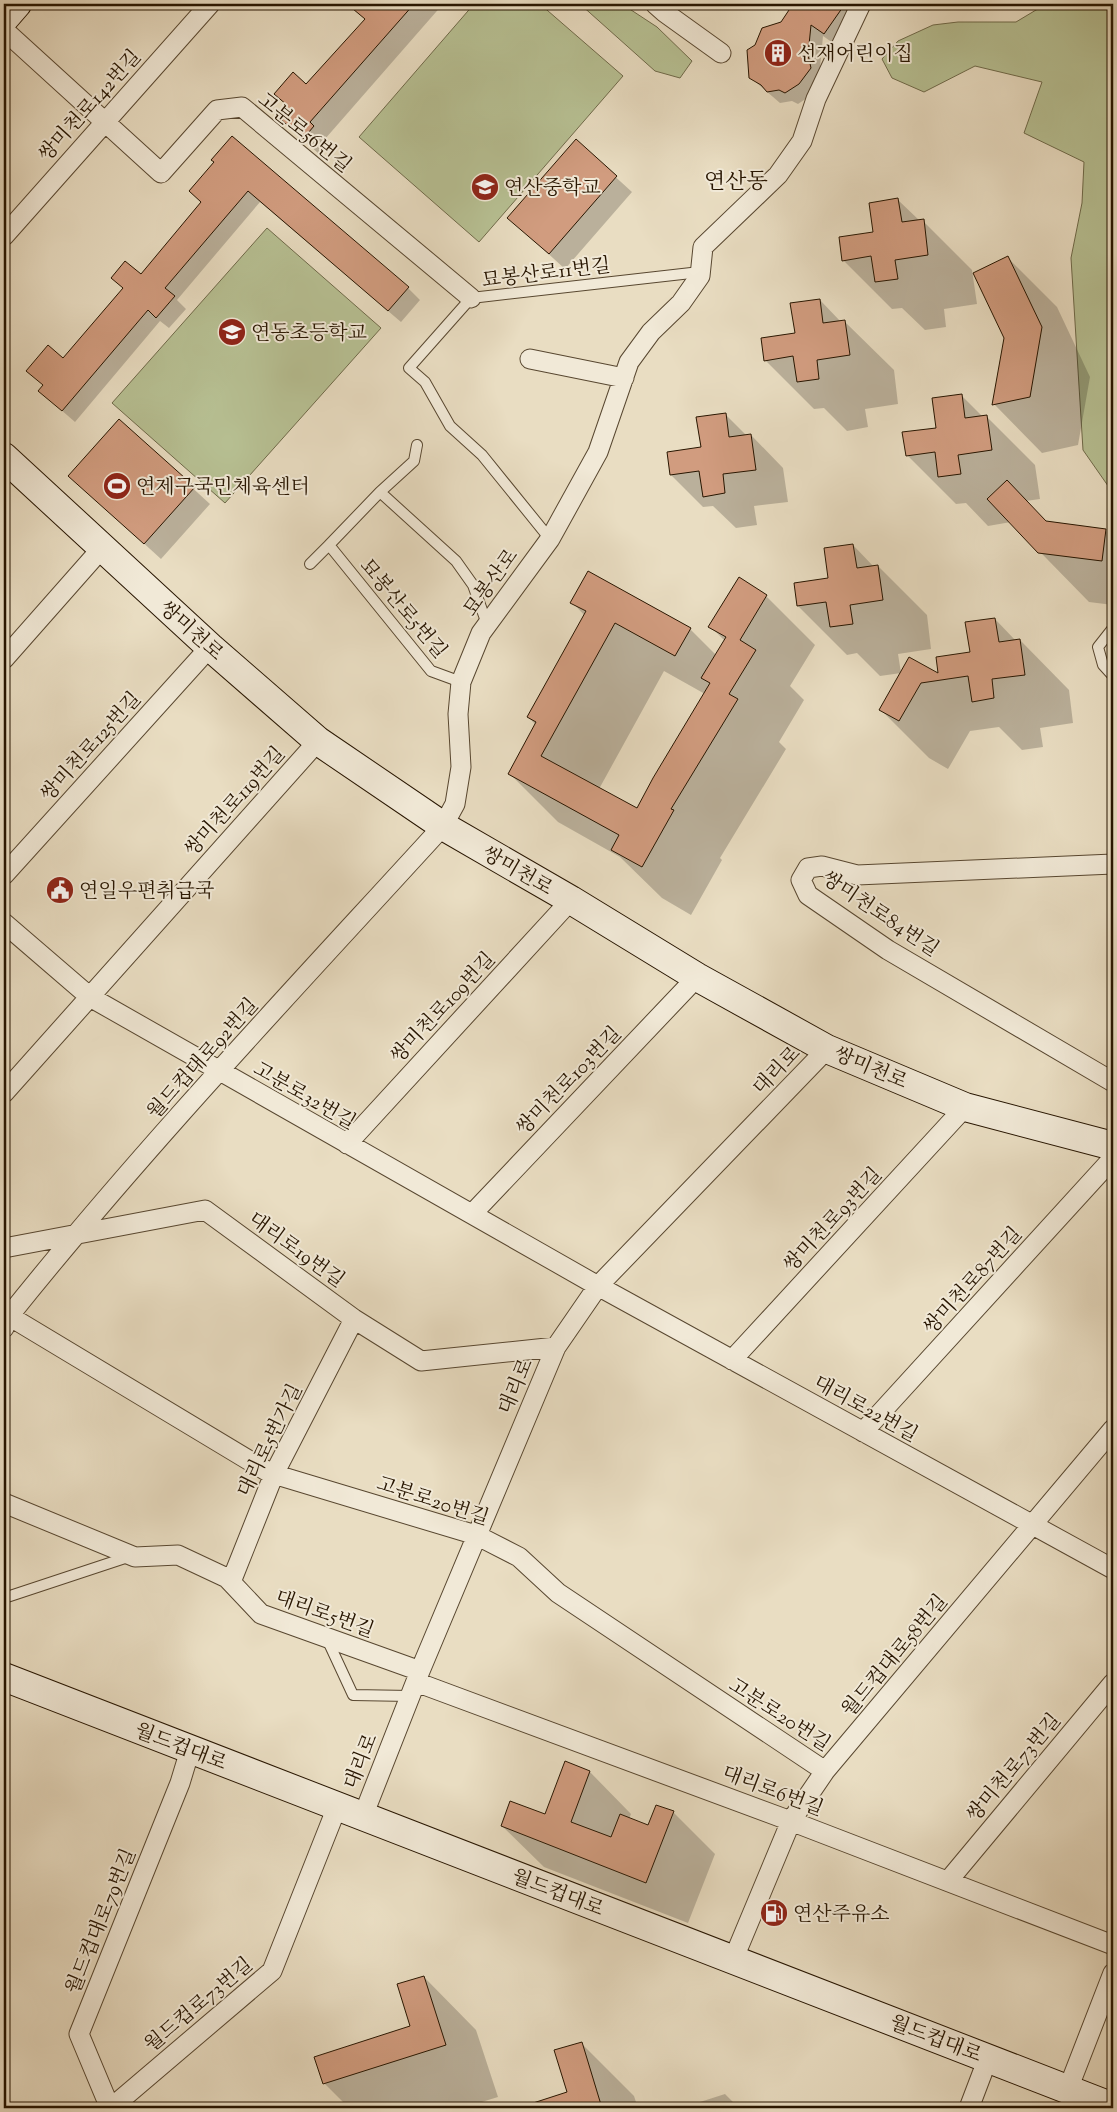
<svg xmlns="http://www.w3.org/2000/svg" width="1117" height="2112" font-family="'Sorts Mill Goudy','Noto Serif KR',serif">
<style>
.green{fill:#b7c093;stroke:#6f6a4a}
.shadow{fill:#0003;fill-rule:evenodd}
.building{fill:#d19c7f;stroke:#271500}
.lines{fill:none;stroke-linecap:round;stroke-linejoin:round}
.lane-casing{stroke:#584730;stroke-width:12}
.street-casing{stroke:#584730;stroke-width:21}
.secondary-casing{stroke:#271500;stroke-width:30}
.lane{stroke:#f1e9d7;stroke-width:10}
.street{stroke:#f1e9d7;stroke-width:19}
.secondary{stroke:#f1e9d7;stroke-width:28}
.labels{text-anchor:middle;stroke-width:4;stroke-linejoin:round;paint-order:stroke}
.poi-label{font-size:20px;fill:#271500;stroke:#f1e9d7;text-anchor:start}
.street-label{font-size:20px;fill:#271500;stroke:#f1e9d7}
.quarter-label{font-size:22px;fill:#271500;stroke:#f1e9d7}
</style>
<rect width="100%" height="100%" fill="#e9ddc2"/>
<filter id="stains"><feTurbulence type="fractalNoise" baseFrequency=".004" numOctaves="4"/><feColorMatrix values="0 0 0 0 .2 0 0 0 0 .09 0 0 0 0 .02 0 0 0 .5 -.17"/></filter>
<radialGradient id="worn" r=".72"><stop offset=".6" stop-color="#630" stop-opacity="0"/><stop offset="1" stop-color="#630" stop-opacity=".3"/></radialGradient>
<!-- green -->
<path class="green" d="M 474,4 L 540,4 L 623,76 L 479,242 L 359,137 Z
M 580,4 L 622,4 L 657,27 L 692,61 L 680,78 L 655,71 Z
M 1046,4 L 1113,4 L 1113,493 L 1083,450 L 1071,258 L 1082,203 L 1084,162 L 1024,133 L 1042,82 L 975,66 L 924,92 L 892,78 L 882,59 L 898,41 L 933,25 L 958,22 L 1016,22 Z
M 267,228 L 381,328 L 225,503 L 112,403 Z"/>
<!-- shadow -->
<path class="shadow" d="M 360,4 L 443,4 L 325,139 L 329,142 L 319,154 L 278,116 L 366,20 L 355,10 Z
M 795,4 L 864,4 L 836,45 L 823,36 L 820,68 L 822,80 L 810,96 L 798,104 L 792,101 L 780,103 L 750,77 Z
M 576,141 L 632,192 L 565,269 L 509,218 Z
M 215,162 L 408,288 L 420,300 L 401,322 L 260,202 L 177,300 L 186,309 L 169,328 L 160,321 L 75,422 L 52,402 L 63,360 L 124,289 L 113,278 L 141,276 L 202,202 Z
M 898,200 L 920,221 L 923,221 L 972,270 L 977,304 L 944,309 L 946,327 L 925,330 L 902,308 L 892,309 L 843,260 L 875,233 Z
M 1008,258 L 1057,307 L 1090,377 L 1078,445 L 1042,453 L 994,404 L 1005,338 Z
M 820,300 L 841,322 L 844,321 L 894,370 L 898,404 L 865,409 L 868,427 L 847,431 L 824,408 L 814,409 L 765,360 L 796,334 Z
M 961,395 L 983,417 L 986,416 L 1035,465 L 1040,499 L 1026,501 L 1048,523 L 1106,531 L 1113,538 L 1113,605 L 1089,602 L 1011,522 L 988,526 L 966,503 L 956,504 L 907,455 L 938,429 Z
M 725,414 L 747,436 L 751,435 L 783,468 L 788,502 L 754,506 L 757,525 L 736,528 L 713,506 L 703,507 L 671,475 L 702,448 Z
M 119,421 L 210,504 L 161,559 L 70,476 Z
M 853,545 L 874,567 L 878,566 L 927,615 L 931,649 L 898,654 L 901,673 L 880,676 L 857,653 L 847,655 L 798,606 L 829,579 Z
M 589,573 L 690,629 L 716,655 L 725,641 L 710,626 L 766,596 L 815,645 L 790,686 L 804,700 L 779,742 L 786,749 L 720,858 L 722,860 L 691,915 L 662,898 L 620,857 L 558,822 L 509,773 L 536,725 L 528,717 L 585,616 L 572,602 ZM 664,671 L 705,694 L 637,810 L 599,789 Z
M 995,619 L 1016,641 L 1020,640 L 1069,690 L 1073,723 L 1040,728 L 1043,747 L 1022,750 L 999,727 L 970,731 L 948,769 L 929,758 L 880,709 L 909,659 L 939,676 L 971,653 Z
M 590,1772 L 631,1814 L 629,1819 L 649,1826 L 673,1812 L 715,1854 L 688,1923 L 544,1867 L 502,1826 L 546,1815 Z
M 424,1977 L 476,2030 L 498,2097 L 462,2108 L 349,2108 L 324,2083 L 412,2027 Z
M 581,2043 L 634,2096 L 638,2108 L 521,2108 L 569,2093 Z
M 725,2094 L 739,2108 L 702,2108 L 700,2102 Z"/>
<!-- building -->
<path class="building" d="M 347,4 L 414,4 L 310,122 L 314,126 L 303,139 L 277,116 L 287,105 L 274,94 L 293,72 L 306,84 L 365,19 Z
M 793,4 L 845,4 L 824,34 L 811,25 L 808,55 L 811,68 L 799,84 L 785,93 L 779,90 L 767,92 L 761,85 L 749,78 L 747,50 L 755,45 L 762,28 L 781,22 Z
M 232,136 L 409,287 L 388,311 L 248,191 L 165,288 L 175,296 L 156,318 L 148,310 L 62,411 L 38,391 L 43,385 L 26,371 L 48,345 L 63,358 L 123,288 L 111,278 L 125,261 L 141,274 L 201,202 L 189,191 L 214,162 L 211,160 Z
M 576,139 L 617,176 L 549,254 L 507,218 Z
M 898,198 L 902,222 L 924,219 L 928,255 L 895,260 L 898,279 L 875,282 L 871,256 L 842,261 L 839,237 L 873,232 L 869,203 Z
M 1008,256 L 1042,327 L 1030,397 L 992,405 L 1004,338 L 973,273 Z
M 820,299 L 823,323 L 845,320 L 850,355 L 817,360 L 819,379 L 797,382 L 793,356 L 764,361 L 761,338 L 795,333 L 790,303 Z
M 962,394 L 965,418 L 987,415 L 992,450 L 958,455 L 961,474 L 938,477 L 935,452 L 906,456 L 902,432 L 936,428 L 932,398 Z
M 726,413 L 729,437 L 751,434 L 756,470 L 723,474 L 725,493 L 703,497 L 699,471 L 670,475 L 667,452 L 701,447 L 696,417 Z
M 119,419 L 195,487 L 144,544 L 68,476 Z
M 1007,480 L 1046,521 L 1106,529 L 1102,561 L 1038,553 L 987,499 Z
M 853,544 L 857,568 L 878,565 L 883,600 L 850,605 L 853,624 L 830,627 L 826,602 L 797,606 L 794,583 L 828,578 L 824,548 Z
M 588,571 L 691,628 L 675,656 L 615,623 L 541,756 L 637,808 L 653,778 L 710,683 L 701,678 L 726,637 L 708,627 L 739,577 L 767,595 L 740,640 L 756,650 L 729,694 L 738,699 L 671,809 L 674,810 L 642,867 L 611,850 L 619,835 L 508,774 L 536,722 L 527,717 L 586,611 L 570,603 Z
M 995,618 L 999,642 L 1020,639 L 1025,675 L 992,679 L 994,698 L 972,702 L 968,676 L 921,683 L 899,721 L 879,710 L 909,657 L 938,673 L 936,657 L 970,652 L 965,622 Z
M 565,1761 L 590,1771 L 571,1822 L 611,1837 L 620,1814 L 648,1825 L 656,1805 L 674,1811 L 646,1883 L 501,1826 L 510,1801 L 545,1814 Z
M 424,1976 L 446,2045 L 323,2084 L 314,2057 L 410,2026 L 397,1984 Z
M 582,2042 L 602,2108 L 528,2108 L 527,2105 L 567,2092 L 554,2050 Z"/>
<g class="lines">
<defs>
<path id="lane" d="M 417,445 L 414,461 L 380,492 L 329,545 L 431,671 L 461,682
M 380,492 L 456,561 L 473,585 L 487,624
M 550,539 L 482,455 L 450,426 L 425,382 L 409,368 L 471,298 L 700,272
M 310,564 L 329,545
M 1113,628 L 1098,647 L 1103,665 L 1113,676
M 4,1598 L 131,1556
M 327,1639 L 353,1695 L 410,1696"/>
<path id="street" d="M 655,4 L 664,12 L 721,53
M 4,30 L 161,173 L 217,110 L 242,107 L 471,298
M 4,236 L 210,4
M 530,359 L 624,378
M 4,659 L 102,548
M 1113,864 L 857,875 L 822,866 L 808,868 L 801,880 L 808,895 L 888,950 L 1113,1082
M 4,875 L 210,647
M 4,923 L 90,997 L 598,1286 L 1113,1569
M 4,1093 L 318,741
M 347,1144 L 571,900
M 472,1214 L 697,977
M 4,1248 L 205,1210 L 354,1319 L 421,1361 L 556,1347
M 4,1313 L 270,1473 L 476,1535 L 519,1557 L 558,1593 L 825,1771
M 4,1328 L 9,1316 C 145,1146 296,987 443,826 L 455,804 L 461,767 L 458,714 L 461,682 L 481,633 L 550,539 L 598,452 L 629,362 L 651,332 L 681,303 L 700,276 L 703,247 L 778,175 L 802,141 L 816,99 L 861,4
M 732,1360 L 965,1107
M 863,1432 L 1113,1158
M 4,1503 L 135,1557 L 178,1555 L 227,1578 L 261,1614 L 420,1671
M 231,1582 L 274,1474 L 354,1319
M 416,1682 L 788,1820 L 1113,1945
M 363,1816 L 420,1671 L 556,1347 L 598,1286 L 827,1049
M 948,1881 L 1113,1683
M 733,1960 L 791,1821 L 825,1771 L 1113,1429
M 1068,2089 L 1113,1973
M 110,2108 L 79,2034 L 180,1783 L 190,1750
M 111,2108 L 272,1971 L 337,1807
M 969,2108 L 988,2058"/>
<path id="secondary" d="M 4,19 L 17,4
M 4,457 L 210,647 L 318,741 L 443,826 L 571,900 L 697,977 L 827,1049 L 965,1107 L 1113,1146
M 4,1677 L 1113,2107"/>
</defs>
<!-- lane casing -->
<use href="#lane" class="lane-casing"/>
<!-- street casing -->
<use href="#street" class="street-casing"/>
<!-- secondary casing -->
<use href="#secondary" class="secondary-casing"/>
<!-- lane -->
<use href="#lane" class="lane"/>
<!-- street -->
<use href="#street" class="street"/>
<!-- secondary -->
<use href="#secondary" class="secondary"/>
</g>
<!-- icons -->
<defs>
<symbol id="building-disc" viewBox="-11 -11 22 22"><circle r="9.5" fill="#8f2418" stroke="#f1e9d7"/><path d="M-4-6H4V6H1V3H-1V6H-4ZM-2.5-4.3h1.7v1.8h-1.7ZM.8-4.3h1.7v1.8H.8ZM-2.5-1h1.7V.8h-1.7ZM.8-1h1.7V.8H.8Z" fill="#fff"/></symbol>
<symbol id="school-disc" viewBox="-11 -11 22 22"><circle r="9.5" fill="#8f2418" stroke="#f1e9d7"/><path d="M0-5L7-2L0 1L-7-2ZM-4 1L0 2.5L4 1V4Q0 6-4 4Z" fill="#fff"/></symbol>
<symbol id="stadium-disc" viewBox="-11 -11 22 22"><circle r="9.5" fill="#8f2418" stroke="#f1e9d7"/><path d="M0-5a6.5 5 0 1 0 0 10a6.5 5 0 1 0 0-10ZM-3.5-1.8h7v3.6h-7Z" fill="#fff"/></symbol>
<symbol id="civic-disc" viewBox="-11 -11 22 22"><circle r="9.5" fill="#8f2418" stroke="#f1e9d7"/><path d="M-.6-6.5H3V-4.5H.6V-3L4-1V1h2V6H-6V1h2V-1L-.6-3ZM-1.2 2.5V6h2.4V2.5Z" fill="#fff"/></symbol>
<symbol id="fuel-disc" viewBox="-11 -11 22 22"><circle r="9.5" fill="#8f2418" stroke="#f1e9d7"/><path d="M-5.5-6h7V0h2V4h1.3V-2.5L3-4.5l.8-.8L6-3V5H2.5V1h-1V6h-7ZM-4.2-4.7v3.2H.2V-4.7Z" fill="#fff"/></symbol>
</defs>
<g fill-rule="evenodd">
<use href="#building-disc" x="762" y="37" width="32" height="32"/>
<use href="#school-disc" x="469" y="171" width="32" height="32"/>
<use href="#school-disc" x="216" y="316" width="32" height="32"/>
<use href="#stadium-disc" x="101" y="470" width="32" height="32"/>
<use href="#civic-disc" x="44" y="874" width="32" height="32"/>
<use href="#fuel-disc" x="758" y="1897" width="32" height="32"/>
</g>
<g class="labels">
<!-- poi labels -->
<g class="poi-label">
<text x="797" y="60">선재어린이집</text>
<text x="504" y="194">연산중학교</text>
<text x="251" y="339">연동초등학교</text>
<text x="136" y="493">연제구국민체육센터</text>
<text x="79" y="897">연일우편취급국</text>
<text x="793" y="1920">연산주유소</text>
</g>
<!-- street labels -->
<g class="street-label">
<text transform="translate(89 105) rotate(-48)" y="7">쌍미천로142번길</text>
<text transform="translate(305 132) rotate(39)" y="7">고분로56번길</text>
<text transform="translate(546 272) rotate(-7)" y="7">묘봉산로11번길</text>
<text transform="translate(490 582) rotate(-54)" y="7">묘봉산로</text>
<text transform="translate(404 608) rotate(50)" y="7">묘봉산로5번길</text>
<text transform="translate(192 630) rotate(42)" y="7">쌍미천로</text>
<text transform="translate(90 746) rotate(-48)" y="7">쌍미천로125번길</text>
<text transform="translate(234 801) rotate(-48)" y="7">쌍미천로119번길</text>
<text transform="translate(518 870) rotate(30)" y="7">쌍미천로</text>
<text transform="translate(881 913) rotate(34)" y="7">쌍미천로84번길</text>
<text transform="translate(442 1007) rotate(-47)" y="7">쌍미천로109번길</text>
<text transform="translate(202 1058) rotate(-48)" y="7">월드컵대로92번길</text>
<text transform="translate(871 1067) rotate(23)" y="7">쌍미천로</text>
<text transform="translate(776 1070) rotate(-46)" y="7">대리로</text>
<text transform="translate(568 1080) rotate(-46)" y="7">쌍미천로103번길</text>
<text transform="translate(305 1095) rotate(30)" y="7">고분로32번길</text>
<text transform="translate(832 1219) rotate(-47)" y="7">쌍미천로93번길</text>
<text transform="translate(297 1249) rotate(36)" y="7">대리로19번길</text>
<text transform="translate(972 1280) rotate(-48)" y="7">쌍미천로87번길</text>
<text transform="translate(515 1386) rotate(-67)" y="7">대리로</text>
<text transform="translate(866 1408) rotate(29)" y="7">대리로22번길</text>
<text transform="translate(269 1440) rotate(-64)" y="7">대리로5번가길</text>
<text transform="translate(433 1500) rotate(18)" y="7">고분로20번길</text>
<text transform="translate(325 1613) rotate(20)" y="7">대리로5번길</text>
<text transform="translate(894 1655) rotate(-50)" y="7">월드컵대로58번길</text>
<text transform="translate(780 1714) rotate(33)" y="7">고분로20번길</text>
<text transform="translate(181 1746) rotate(21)" y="7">월드컵대로</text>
<text transform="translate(360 1761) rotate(-68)" y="7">대리로</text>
<text transform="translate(1013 1767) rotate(-50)" y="7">쌍미천로73번길</text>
<text transform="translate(773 1790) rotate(21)" y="7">대리로6번길</text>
<text transform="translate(558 1892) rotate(21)" y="7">월드컵대로</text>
<text transform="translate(100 1921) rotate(-68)" y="7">월드컵대로79번길</text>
<text transform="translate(198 2004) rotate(-40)" y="7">월드컵로73번길</text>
<text transform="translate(936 2038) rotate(21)" y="7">월드컵대로</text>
</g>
<!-- quarter labels -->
<g class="quarter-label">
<text x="736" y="188">연산동</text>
</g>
</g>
<!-- margin -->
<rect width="1117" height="2112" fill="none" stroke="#e9ddc2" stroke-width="20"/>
<rect x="5" y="5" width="1107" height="2102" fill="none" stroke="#271500" stroke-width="2.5"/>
<rect x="10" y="10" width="1097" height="2092" fill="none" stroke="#271500"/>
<rect width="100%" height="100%" filter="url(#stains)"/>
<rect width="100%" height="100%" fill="url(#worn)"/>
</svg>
